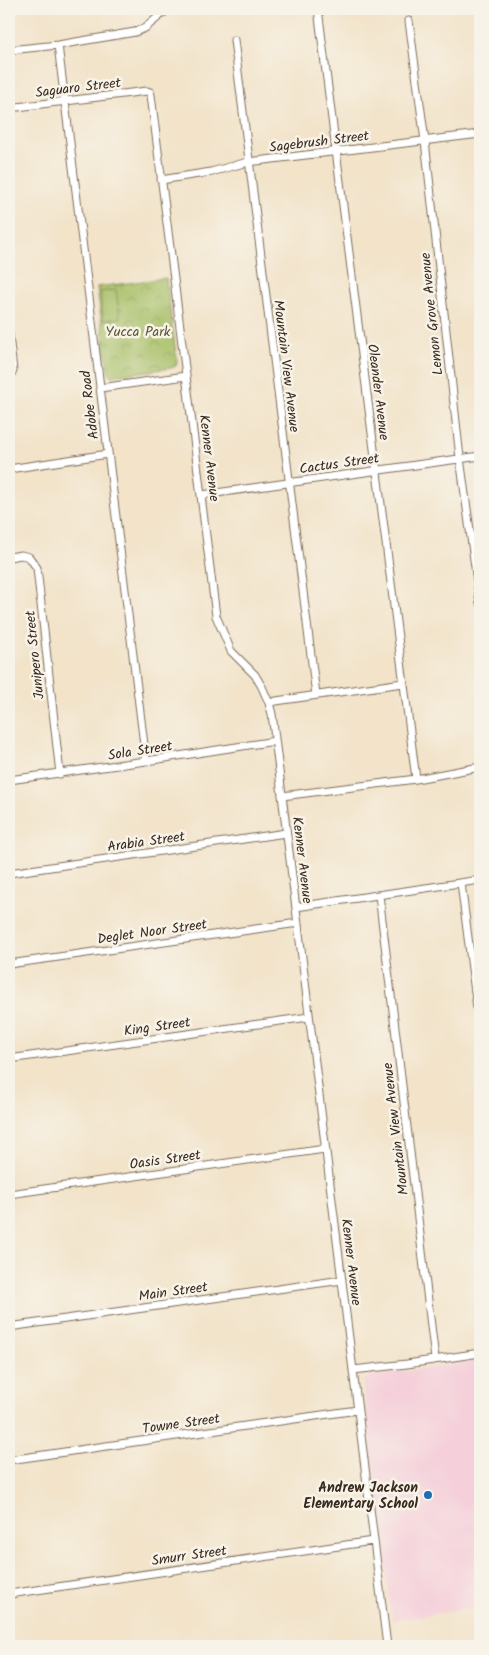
<svg xmlns="http://www.w3.org/2000/svg" width="489" height="1655" font-family="Kalam,sans-serif">
<style>
.built{fill:#f5cfda}
.park{fill:url(#park-crowns);stroke:#707441}
.garden{fill:#a5be64;stroke:#707441}
.lines{fill:none;stroke-linecap:round;stroke-linejoin:round}
.street-casing{stroke:#7b6b5a;stroke-width:9}
.street{stroke:#fff;stroke-width:7}
.poi-dot{fill:#1f6fb2;stroke:#f7f3e8;stroke-width:2}
.labels{text-anchor:middle;stroke-width:5;stroke-linejoin:round;paint-order:stroke}
.street-label{font-size:14px;fill:#3b2a1e;stroke:#f7f3e8}
.park-label{font-size:14px;fill:#5b5633;stroke:#f7f3e8}
.poi-label{font-size:14px;font-weight:bold;fill:#3b2a1e;stroke:#f7f3e8;text-anchor:end}
</style>
<defs>
<pattern id="park-crowns" width="20" height="18" patternUnits="userSpaceOnUse" patternTransform="scale(1.25)"><rect width="20" height="18" fill="#a5be64"/><path d="M2 6a3 3 0 1 1 6 0M12 15a3 3 0 1 1 6 0" fill="none" stroke="#889b52"/></pattern>
</defs>
<rect width="100%" height="100%" fill="#f7f3e8"/>
<filter id="ink" filterUnits="userSpaceOnUse"><feTurbulence type="fractalNoise" baseFrequency=".02" numOctaves="2"/><feDisplacementMap in="SourceGraphic" scale="10" xChannelSelector="R" yChannelSelector="G"/><feConvolveMatrix kernelMatrix="1 2 1 2 8 2 1 2 1" color-interpolation-filters="sRGB"/></filter>
<filter id="wash" filterUnits="userSpaceOnUse"><feTurbulence type="fractalNoise" baseFrequency=".0096" numOctaves="4" result="noise"/><feDisplacementMap in="SourceGraphic" scale="20" xChannelSelector="R" yChannelSelector="G"/><feGaussianBlur stdDeviation="1.12" result="paint"/><feColorMatrix in="noise" values="0 0 0 0 0 0 0 0 0 0 0 0 0 0 0 0 0 1.4 0 .05"/><feComposite in="paint" operator="in"/></filter>
<g filter="url(#wash)">
<rect width="100%" height="100%" fill="#f2e3c9"/>
<!-- built -->
<path class="built" d="M 480,1360 L 480,1607 L 392,1620 L 363,1382 L 367,1377 Z"/>
<!-- park -->
<path class="park" d="M 166,278 L 177,361 L 176,366 L 171,368 L 111,376 L 108,372 L 97,287 Z"/>
<!-- garden -->
<path class="garden" d="M 116,290 L 120,318 L 103,320 L 100,292 Z"/>
</g>
<g filter="url(#ink)">
<g class="lines">
<defs>
<path id="street" d="M 318,9 L 416,779
M 409,21 L 425,141 L 460,458 L 480,603
M 234,40 L 316,695
M 58,45 L 146,761
M 9,50 L 58,45 L 135,32 L 145,28 L 168,9
M 9,108 L 147,91 L 150,92 L 151,95 L 216,616 L 231,651 L 255,675 L 262,687 L 269,703 L 272,714 L 387,1646
M 161,180 L 211,172 L 248,162 L 480,134
M 9,335 L 13,371 L 9,377
M 100,388 L 186,376
M 9,469 L 108,454
M 202,495 L 480,456
M 9,557 L 21,555 L 29,557 L 37,568 L 60,774
M 269,703 L 276,701 L 403,683
M 9,780 L 146,761 L 275,741
M 282,796 L 416,779 L 480,767
M 9,873 L 286,833
M 461,883 L 480,1031
M 379,895 L 435,1359
M 296,907 L 480,880
M 9,964 L 298,923
M 9,1059 L 309,1017
M 9,1194 L 325,1149
M 9,1327 L 342,1280
M 353,1370 L 407,1364 L 480,1353
M 9,1460 L 357,1410
M 9,1594 L 373,1541"/>
</defs>
<!-- street casing -->
<use href="#street" class="street-casing"/>
<!-- street -->
<use href="#street" class="street"/>
</g>
</g>
<!-- markers -->
<circle class="poi-dot" cx="428" cy="1495" r="5"/>
<g class="labels">
<!-- street labels -->
<g class="street-label">
<text transform="translate(78 87) rotate(-7)" y="5">Saguaro Street</text>
<text transform="translate(319 141) rotate(-7)" y="5">Sagebrush Street</text>
<text transform="translate(431 314) rotate(-96)" y="5">Lemon Grove Avenue</text>
<text transform="translate(287 366) rotate(83)" y="5">Mountain View Avenue</text>
<text transform="translate(379 392) rotate(83)" y="5">Oleander Avenue</text>
<text transform="translate(89 405) rotate(-97)" y="5">Adobe Road</text>
<text transform="translate(210 458) rotate(83)" y="5">Kenner Avenue</text>
<text transform="translate(339 463) rotate(-8)" y="5">Cactus Street</text>
<text transform="translate(34 655) rotate(-96)" y="5">Junipero Street</text>
<text transform="translate(140 750) rotate(-9)" y="5">Sola Street</text>
<text transform="translate(146 841) rotate(-8)" y="5">Arabia Street</text>
<text transform="translate(303 860) rotate(83)" y="5">Kenner Avenue</text>
<text transform="translate(152 931) rotate(-8)" y="5">Deglet Noor Street</text>
<text transform="translate(157 1026) rotate(-8)" y="5">King Street</text>
<text transform="translate(395 1129) rotate(-97)" y="5">Mountain View Avenue</text>
<text transform="translate(165 1159) rotate(-8)" y="5">Oasis Street</text>
<text transform="translate(352 1262) rotate(83)" y="5">Kenner Avenue</text>
<text transform="translate(173 1291) rotate(-8)" y="5">Main Street</text>
<text transform="translate(181 1423) rotate(-8)" y="5">Towne Street</text>
<text transform="translate(189 1555) rotate(-8)" y="5">Smurr Street</text>
</g>
<!-- park labels -->
<g class="park-label">
<text x="138" y="336">Yucca Park</text>
</g>
<!-- poi labels -->
<g class="poi-label">
<text x="418" y="1492">Andrew Jackson<tspan x="418" dy="16">Elementary School</tspan></text>
</g>
</g>
<!-- margin -->
<rect width="489" height="1655" fill="none" stroke="#f7f3e8" stroke-width="30"/>
</svg>
